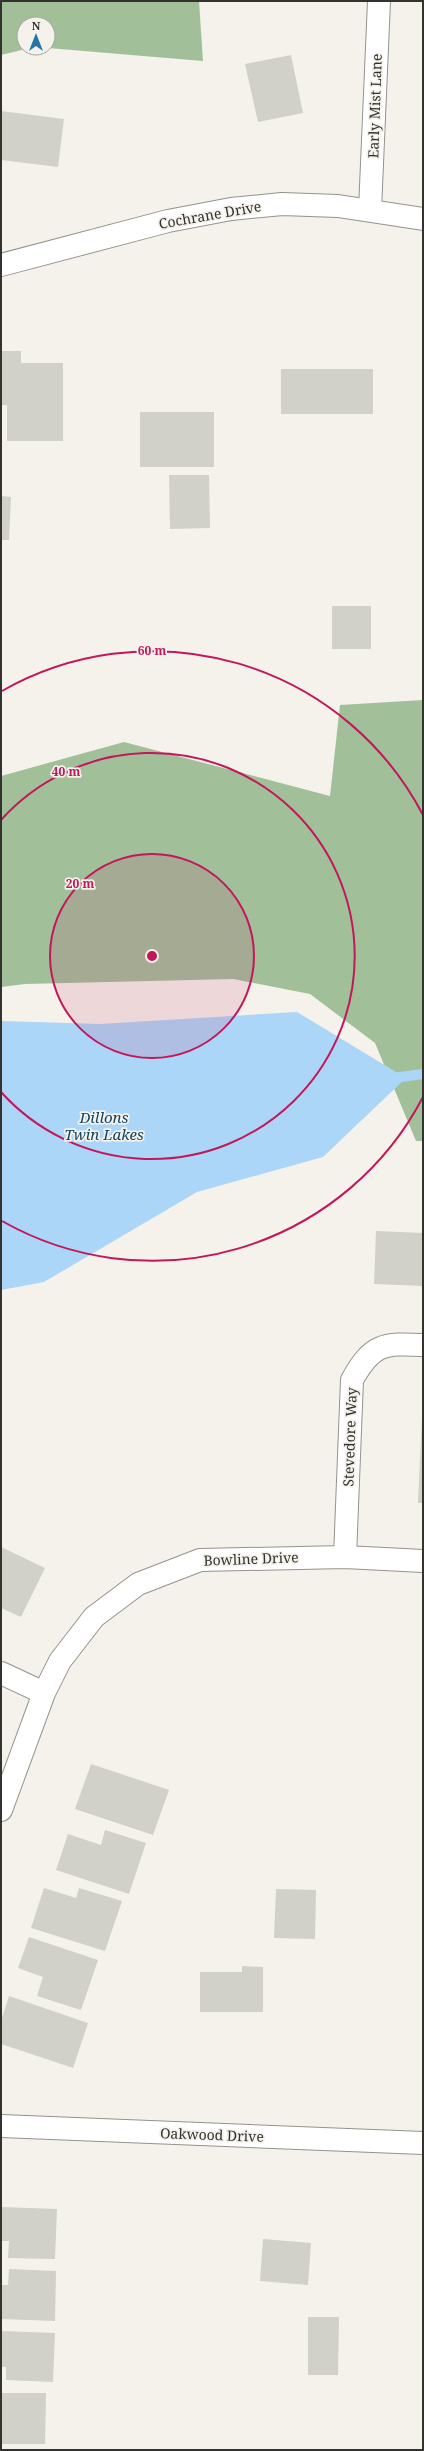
<svg xmlns="http://www.w3.org/2000/svg" width="424" height="2451" font-family="'Noto Serif',serif">
<style>
.forest{fill:#a1c09a}
.water{fill:#acd6f7}
.lines{fill:none;stroke-linecap:round;stroke-linejoin:round}
.stream{stroke:#acd6f7;stroke-width:10}
.building{fill:#d1d0c9}
.minor-casing{stroke:#94938c;stroke-width:24}
.minor{stroke:#fff;stroke-width:22}
.ring{fill:none;stroke:#c2185b;stroke-width:2}
.labels{text-anchor:middle;stroke-width:3.5;stroke-linejoin:round;paint-order:stroke}
.street-label{font-size:14px;fill:#33322f;stroke:#f4f2eb}
.water-label{font-size:15px;font-style:italic;fill:#114262;stroke:#f4f2eb}
.centre{fill:#c2185b;stroke:#f4f2eb;stroke-width:2}
.ring-label{font-size:12px;text-anchor:middle;font-weight:bold;fill:#c2185b;stroke:#f4f2eb;stroke-width:3.5;stroke-linejoin:round;paint-order:stroke}
</style>
<rect width="100%" height="100%" fill="#f4f2eb"/>
<!-- forest -->
<path class="forest" d="M 1,1 L 199,1 L 203,61 L 48,48 L 48,24 L 24,24 L 24,48 L 30,48 L 1,55 Z
M 423,700 L 423,1141 L 416,1141 L 375,1043 L 310,994 L 233,979 L 25,984 L 1,987 L 1,776 L 124,742 L 330,796 L 340,705 Z"/>
<!-- water -->
<path class="water" d="M 297,1012 L 406,1078 L 323,1157 L 197,1192 L 44,1282 L 1,1290 L 1,1021 L 100,1024 Z"/>
<g class="lines">
<!-- stream -->
<path class="stream" d="M 393,1078 L 423,1074"/>
</g>
<!-- building -->
<path class="building" d="M 291,55 L 303,113 L 258,122 L 245,64 Z
M 1,111 L 64,119 L 58,167 L 1,160 Z
M 1,351 L 21,351 L 21,363 L 63,363 L 63,441 L 7,441 L 7,405 L 1,405 Z
M 281,369 L 373,369 L 373,414 L 281,414 Z
M 140,412 L 214,412 L 214,467 L 140,467 Z
M 169,475 L 209,475 L 210,528 L 170,529 Z
M 1,496 L 11,497 L 9,540 L 1,540 Z
M 332,606 L 371,606 L 371,649 L 332,649 Z
M 376,1231 L 423,1233 L 423,1286 L 374,1284 Z
M 422,1417 L 423,1417 L 423,1503 L 418,1503 Z
M 1,1547 L 45,1568 L 21,1617 L 1,1608 Z
M 91,1764 L 169,1790 L 153,1835 L 75,1809 Z
M 105,1830 L 146,1843 L 129,1894 L 56,1870 L 68,1834 L 101,1845 Z
M 44,1888 L 76,1898 L 79,1888 L 122,1901 L 105,1951 L 31,1928 Z
M 276,1889 L 316,1890 L 315,1939 L 274,1938 Z
M 29,1937 L 98,1960 L 81,2010 L 37,1996 L 43,1977 L 18,1968 Z
M 242,1966 L 263,1967 L 263,2012 L 200,2012 L 200,1972 L 242,1972 Z
M 9,1996 L 88,2023 L 73,2068 L 1,2044 L 1,2021 Z
M 1,2207 L 57,2209 L 55,2259 L 8,2258 L 9,2241 L 1,2241 Z
M 263,2239 L 311,2243 L 308,2285 L 260,2281 Z
M 9,2269 L 56,2271 L 55,2321 L 1,2319 L 1,2285 L 8,2285 Z
M 308,2317 L 339,2317 L 338,2375 L 308,2375 Z
M 1,2331 L 55,2333 L 53,2382 L 6,2380 L 6,2367 L 1,2367 Z
M 1,2393 L 46,2393 L 45,2444 L 1,2444 Z"/>
<g class="lines">
<defs>
<path id="minor" d="M 370,210 L 379,1
M 1,265 L 168,221 L 231,209 L 282,204 L 338,206 L 423,219
M 345,1557 L 352,1380 C 372,1344 383,1343 423,1345
M 1,1673 L 44,1693
M 1,1810 L 44,1693 L 60,1661 L 94,1617 L 138,1584 L 200,1560 L 345,1557 L 423,1561
M 1,2126 L 423,2143"/>
</defs>
<!-- minor casing -->
<use href="#minor" class="minor-casing"/>
<!-- minor -->
<use href="#minor" class="minor"/>
</g>
<!-- distance rings -->
<circle cx="152" cy="956" r="102" fill="#c2185b" fill-opacity=".12"/>
<g class="ring">
<circle cx="152" cy="956" r="102"/>
<path d="M1 820A203 203 0 1 1 1 1092"/>
<path d="M423 1097A305 305 0 0 1 2 1221M2 691A305 305 0 0 1 423 815"/>
</g>
<g class="labels">
<!-- street labels -->
<g class="street-label">
<text transform="translate(375 106) rotate(-88)" y="5">Early Mist Lane</text>
<text transform="translate(210 215) rotate(-10)" y="5">Cochrane Drive</text>
<text transform="translate(350 1437) rotate(-88)" y="5">Stevedore Way</text>
<text transform="translate(251 1559) rotate(-2)" y="5">Bowline Drive</text>
<text transform="translate(212 2135) rotate(2)" y="5">Oakwood Drive</text>
</g>
<!-- water labels -->
<g class="water-label">
<text x="104" y="1123">Dillons<tspan x="104" dy="17">Twin Lakes</tspan></text>
</g>
</g>
<circle cx="152" cy="956" r="6" class="centre"/>
<g class="ring-label">
<text x="152" y="655">60 m</text>
<text x="66" y="776">40 m</text>
<text x="80" y="888">20 m</text>
</g>
<!-- border -->
<rect width="424" height="2451" fill="none" stroke="#33322f" stroke-width="4"/>
<!-- north arrow -->
<g transform="translate(36 36)"><circle r="19" fill="#f4f2eb" stroke="#a7a5a0"/>
<path d="M0-3L7 15L0 10L-7 15Z" fill="#2475a6"/>
<text y="-6" font-size="11" font-weight="bold" text-anchor="middle" fill="#33322f">N</text>
</g>
</svg>
